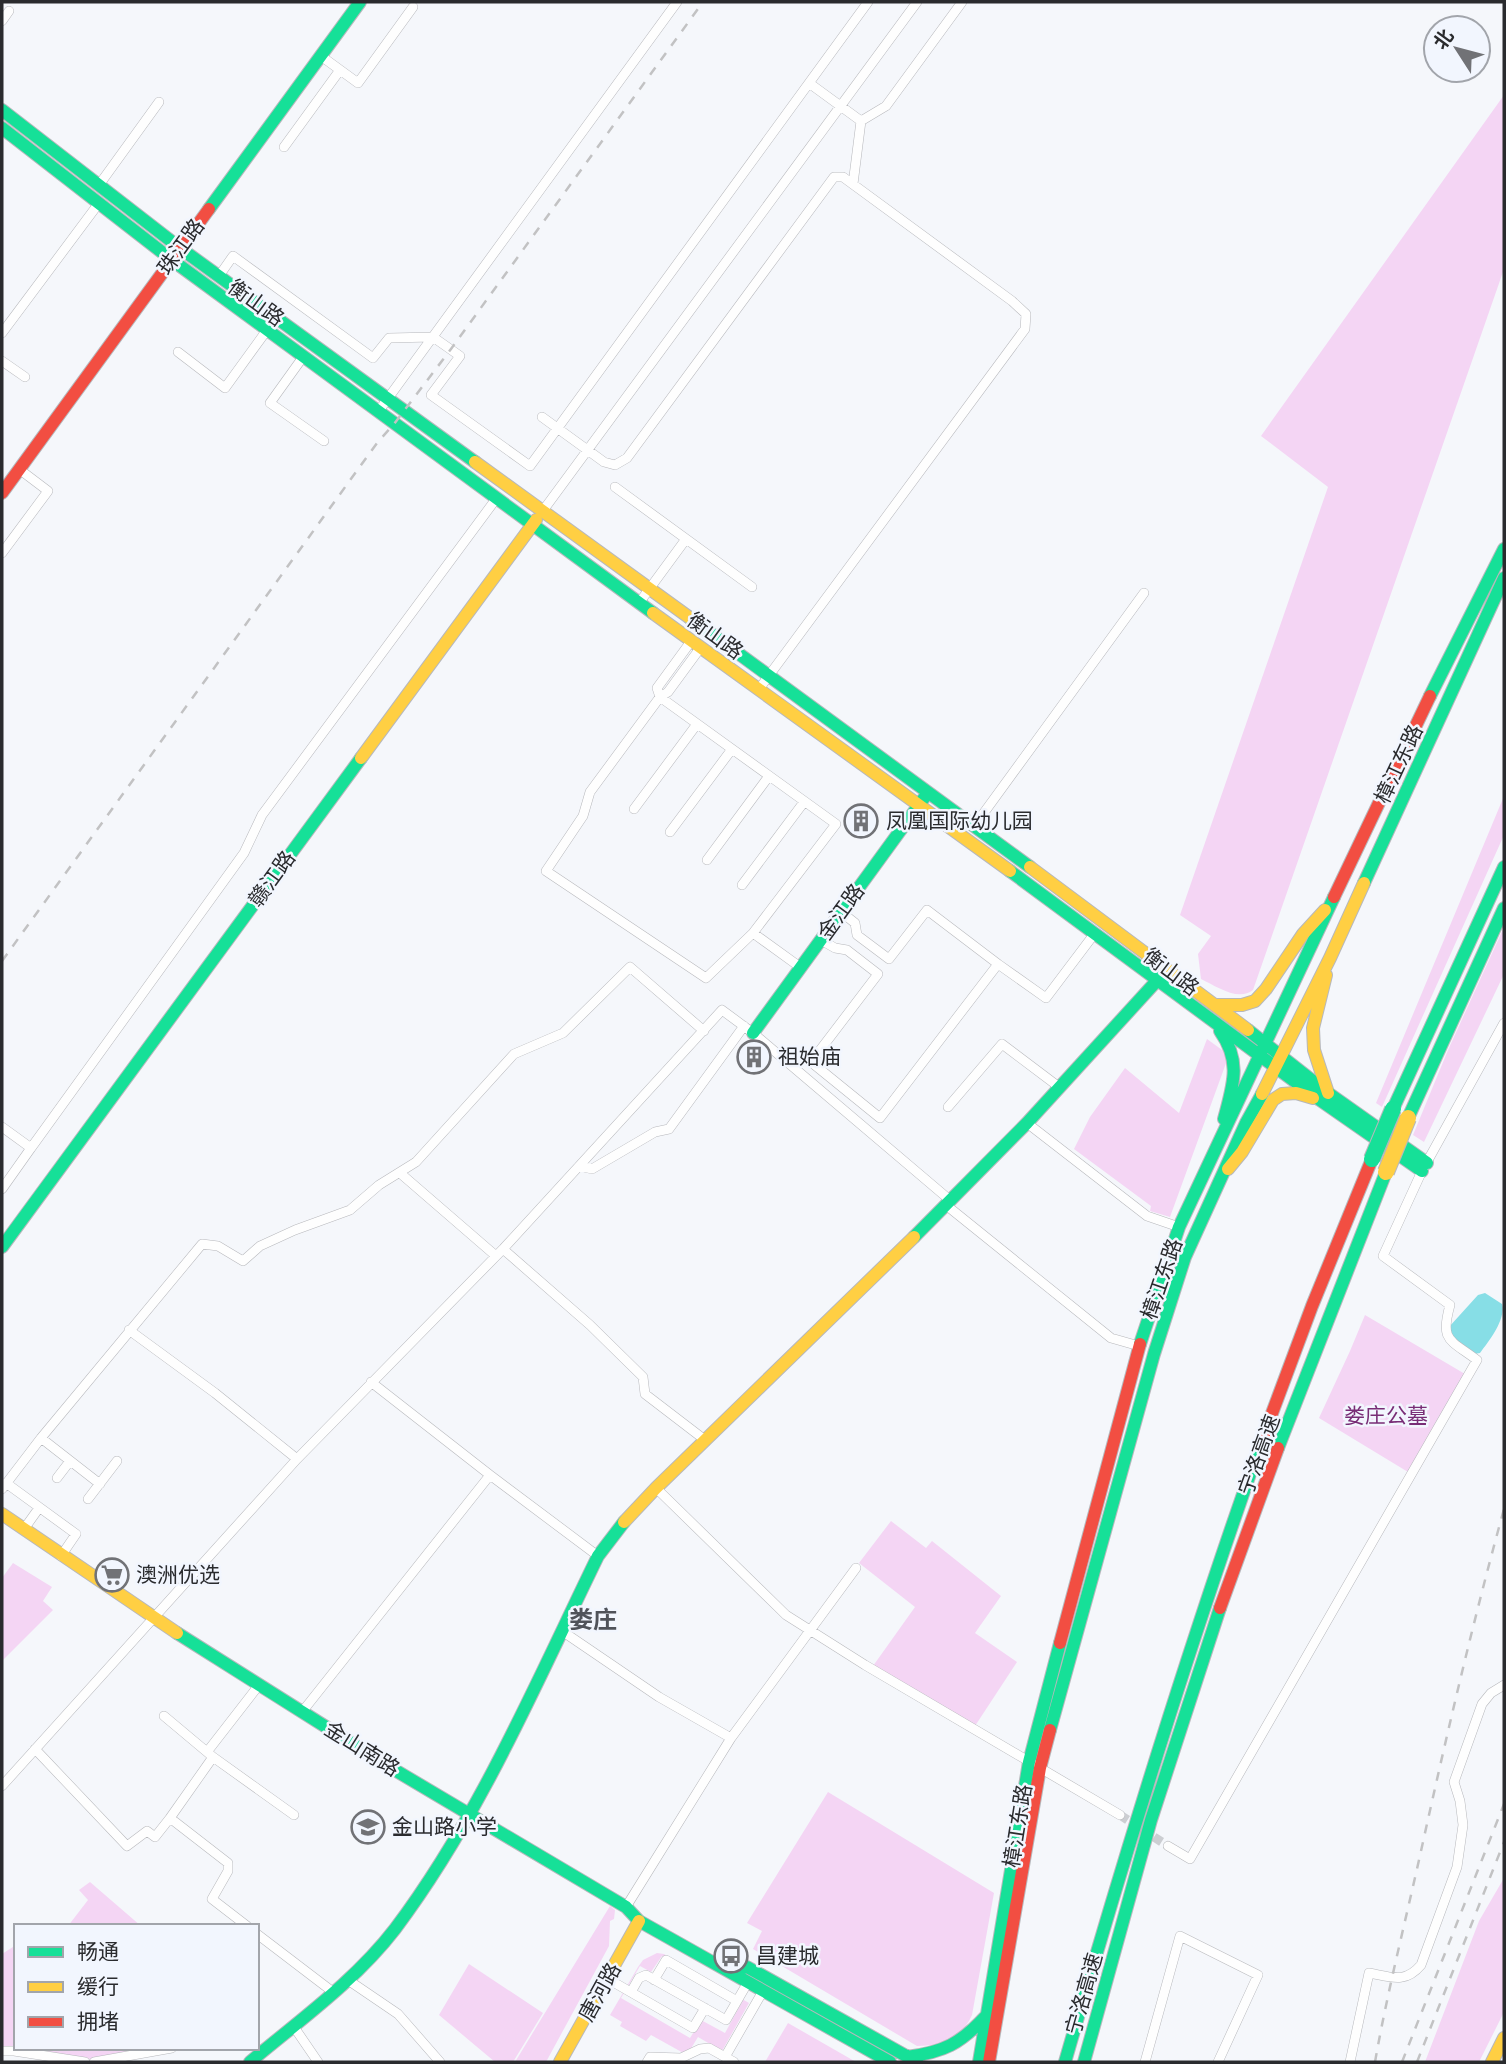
<svg xmlns="http://www.w3.org/2000/svg" width="1506" height="2064" font-family="Cabin,'Noto Sans SC',sans-serif">
<style>
.green{fill:#f4d5f4;fill-rule:evenodd}
.water{fill:#87dee6}
.lines{fill:none;stroke-linecap:round;stroke-linejoin:round}
.street-tunnel{stroke:#ccced2;stroke-width:9;stroke-dasharray:9 4.5;stroke-linecap:butt}
.street-casing{stroke:#b7b8bc;stroke-width:10}
.fast-casing{stroke:#b7b8bc;stroke-width:14}
.slow-casing{stroke:#b7b8bc;stroke-width:14}
.jam-casing{stroke:#b7b8bc;stroke-width:14}
.street{stroke:#fefefe;stroke-width:9}
.fast{stroke:#16e098;stroke-width:12}
.slow{stroke:#ffcf43;stroke-width:12}
.jam{stroke:#f24e42;stroke-width:12}
.rail{stroke:#c2c2c3;stroke-width:2.5;stroke-dasharray:9 9;stroke-linecap:butt}
.fast-bridge-casing{stroke:#b7b8bc;stroke-width:18;stroke-linecap:butt}
.slow-bridge-casing{stroke:#b7b8bc;stroke-width:18;stroke-linecap:butt}
.fast-bridge{stroke:#16e098;stroke-width:16}
.slow-bridge{stroke:#ffcf43;stroke-width:16}
.labels{text-anchor:middle;stroke-width:5;stroke-linejoin:round;paint-order:stroke}
.street-label{font-size:21px;fill:#2a2b2e;stroke:#f2f6fe}
.poi-label{font-size:21px;fill:#2a2b2e;stroke:#f2f6fe;text-anchor:start}
.park-label{font-size:21px;fill:#782d76;stroke:#f2f6fe}
.quarter-label{font-size:24px;font-weight:bold;fill:#50535a;stroke:#f2f6fe}
</style>
<rect width="100%" height="100%" fill="#f5f7fb"/>
<!-- green -->
<path class="green" d="M 1504,95 L 1504,269 L 1253,990 C 1238,1002 1216,986 1201,979 L 1198,954 L 1211,936 L 1180,915 L 1328,487 L 1261,436 Z
M 1504,796 L 1504,835 L 1382,1107 L 1376,1103 Z
M 1504,927 L 1504,974 L 1424,1142 L 1413,1135 L 1448,1050 Z
M 1207,1039 L 1229,1055 L 1170,1217 L 1150,1211 L 1151,1206 L 1074,1149 L 1090,1117 L 1125,1068 L 1179,1113 Z
M 1365,1315 L 1465,1374 L 1408,1472 L 1319,1418 L 1350,1351 Z
M 891,1521 L 926,1548 L 932,1541 L 1001,1596 L 975,1633 L 1017,1662 L 975,1726 L 873,1666 L 915,1607 L 859,1563 Z
M 13,1563 L 52,1587 L 43,1601 L 53,1610 L 2,1661 L 2,1578 Z
M 828,1792 L 994,1893 L 972,2015 C 962,2038 942,2046 917,2046 L 753,1949 L 762,1931 L 747,1923 Z
M 1504,1878 L 1504,2012 L 1479,2062 L 1425,2062 L 1479,1921 Z
M 90,1882 L 141,1926 L 68,1926 L 88,1900 L 79,1890 Z
M 610,1906 L 615,1910 L 614,1919 L 610,1921 L 609,1946 L 546,2062 L 515,2062 Z
M 16,1945 L 16,2047 L 2,2047 L 2,1954 Z
M 657,1953 L 664,1954 L 749,2003 L 722,2051 L 698,2037 L 687,2055 L 651,2035 L 646,2041 L 620,2026 L 622,2022 L 610,2015 L 638,1967 L 643,1960 ZM 662,1956 L 742,2002 L 725,2033 L 701,2020 L 690,2038 L 621,1998 L 640,1966 L 651,1972 Z
M 469,1964 L 543,2013 L 513,2062 L 495,2062 L 439,2015 Z
M 788,2023 L 856,2062 L 765,2062 Z
M 21,2048 L 147,2048 L 90,2059 Z"/>
<!-- water -->
<path class="water" d="M 1485,1293 L 1502,1304 C 1506,1320 1489,1341 1480,1353 L 1474,1354 L 1450,1336 L 1449,1327 L 1478,1295 Z"/>
<g class="lines">
<!-- street-tunnel -->
<path class="street-tunnel" d="M 1120,1815 L 1168,1846"/>
<defs>
<path id="street" d="M 2,21 L 9,11
M 321,56 L 358,83 L 413,7
M 809,83 L 861,121 L 853,184
M 861,121 L 886,106 L 962,2
M 284,147 L 340,70
M 99,185 L 159,102
M 219,276 L 233,256 L 373,358 L 389,338 L 433,337 L 460,356 L 431,395 L 530,466 L 868,2
M 2,333 L 99,203
M 178,352 L 225,388 L 267,330
M 303,357 L 270,403 L 324,441
M 2,361 L 25,377
M 378,412 L 677,2
M 542,417 L 604,462 L 615,465 L 627,458 L 834,177 L 843,177 L 1012,301 L 1026,314 L 1025,329 L 759,689
M 615,487 L 752,587
M 542,512 L 917,2
M 2,553 L 48,491 L 19,469
M 639,603 L 686,539
M 692,640 L 657,688 L 660,697 L 668,692 L 701,647
M 634,809 L 697,724
M 975,825 L 1144,593
M 670,832 L 732,749
M 707,860 L 769,776
M 742,885 L 804,802
M 753,933 L 706,978 L 546,871 L 583,816 L 590,792 L 660,697 L 836,824 L 753,933 L 800,967
M 821,940 L 835,948 L 847,950 L 878,974 L 811,1062 L 880,1118 L 998,964 L 927,910 L 889,959 L 857,935 L 855,923 L 841,912
M 998,964 L 1046,998 L 1095,933
M 948,1107 L 1002,1044 L 1059,1087
M 1027,1123 L 1147,1216 L 1179,1227
M 2,1127 L 31,1148 L 2,1189
M 31,1148 L 244,853 L 262,815 L 496,499
M 579,1166 L 592,1169 L 655,1132 L 669,1129 L 744,1026
M 400,1173 L 496,1256
M 946,1205 L 1111,1338 L 1139,1346
M 503,1249 L 590,1325 L 643,1377 L 645,1394 L 705,1440
M 129,1330 L 215,1393 L 297,1459
M 371,1382 L 490,1475 L 598,1556
M 41,1438 L 100,1484
M 57,1478 L 70,1461
M 6,1483 L 76,1534 L 61,1556
M 656,1488 L 786,1615 L 865,1665 L 1120,1815
M 2,1489 L 41,1438 L 202,1244 L 218,1246 L 243,1261 L 260,1246 L 295,1230 L 350,1210 L 379,1185 L 416,1162 L 514,1054 L 563,1033 L 630,967 L 704,1031
M 88,1499 L 117,1461
M 24,1529 L 39,1508
M 562,1631 L 659,1697 L 731,1738
M 302,1712 L 490,1475
M 164,1716 L 207,1752
M 35,1749 L 127,1846 L 147,1831 L 155,1837 L 170,1818
M 213,1757 L 294,1815
M 2,1786 L 297,1459 L 503,1249 L 722,1010 L 753,1033 L 951,1201
M 1168,1846 L 1190,1859 L 1477,1360 C 1449,1339 1440,1341 1450,1305 L 1383,1256 L 1422,1171 L 1504,1023
M 626,1907 L 731,1738 L 856,1568
M 247,1926 L 212,1899 L 228,1871 L 228,1863 L 170,1818 L 213,1757 L 207,1752 L 259,1685
M 257,1934 L 333,1992
M 608,1979 L 693,2028 L 705,2008
M 348,1980 L 398,2014 L 440,2062
M 654,1980 L 666,1960 L 737,2001
M 631,1992 L 639,1978 L 646,1975 L 726,2020 L 748,1982
M 294,2027 L 318,2062
M 2,2051 L 14,2051 L 85,2062
M 725,2057 L 763,1991
M 94,2062 L 172,2048
M 647,2062 L 650,2057 L 681,2058 L 700,2049 L 709,2048 L 734,2062
M 1145,2062 L 1180,1936 L 1258,1975 L 1218,2062
M 1350,2062 L 1369,1973 C 1391,1977 1405,1984 1421,1965 L 1457,1867 L 1463,1825 L 1460,1801 L 1454,1782 L 1482,1704 L 1491,1693 L 1504,1685"/>
<path id="fast" d="M 2,110 L 180,248 L 475,462
M 2,128 L 172,260 L 653,613
M 209,209 L 360,2
M 690,618 L 1030,867
M 1430,696 L 1504,549
M 1010,871 L 1320,1100 L 1422,1171
M 1364,883 L 1504,578
M 1248,1030 L 1328,1093 L 1427,1163
M 1220,1031 C 1242,1062 1233,1085 1224,1119
M 753,1033 L 924,798
M 1393,1109 L 1504,867
M 1408,1118 L 1504,908
M 914,1237 L 1027,1123 L 1163,974
M 2,1247 L 361,758
M 1140,1344 L 1179,1227 L 1334,897
M 1278,1448 L 1386,1172
M 177,1633 L 388,1766 L 626,1907 L 639,1921 L 890,2062
M 1050,1730 L 1154,1354 L 1185,1257 L 1246,1123 L 1262,1094
M 730,1972 L 747,1967 L 917,2062
M 907,2057 C 944,2052 960,2044 986,2016
M 250,2062 C 300,2020 355,1981 395,1929 C 480,1816 536,1683 598,1556 L 624,1522
M 979,2062 L 1029,1762 L 1060,1643
M 1065,2062 C 1125,1853 1189,1645 1262,1440
M 1084,2062 L 1151,1820 L 1220,1608"/>
<path id="slow" d="M 475,462 L 690,618
M 653,613 L 1010,871
M 361,758 L 536,520
M 1030,867 L 1248,1030
M 1326,975 L 1313,1028 L 1314,1050 L 1328,1093
M 1215,1005 L 1242,1005 L 1255,1001 L 1266,989 L 1303,934 L 1325,910
M 1262,1094 L 1330,958 L 1364,883
M 1228,1169 L 1242,1152 L 1273,1100 L 1282,1094 L 1296,1093 L 1313,1098
M 2,1514 L 177,1633
M 624,1522 L 656,1488 L 914,1237
M 560,2062 L 639,1921
M 1492,2062 L 1504,2038"/>
<path id="jam" d="M 2,493 L 209,209
M 1334,897 L 1430,696
M 1262,1440 L 1312,1306 L 1372,1159
M 1220,1608 L 1278,1448
M 1060,1643 L 1140,1344
M 989,2062 L 1040,1768 L 1050,1730"/>
</defs>
<!-- street casing -->
<use href="#street" class="street-casing"/>
<!-- fast casing -->
<use href="#fast" class="fast-casing"/>
<!-- slow casing -->
<use href="#slow" class="slow-casing"/>
<!-- jam casing -->
<use href="#jam" class="jam-casing"/>
<!-- street -->
<use href="#street" class="street"/>
<!-- fast -->
<use href="#fast" class="fast"/>
<!-- slow -->
<use href="#slow" class="slow"/>
<!-- jam -->
<use href="#jam" class="jam"/>
<!-- rail -->
<path class="rail" d="M 2,961 L 377,443 L 394,424 L 451,349 L 703,2
M 1375,2062 C 1387,1994 1404,1927 1419,1860 C 1445,1742 1472,1625 1504,1509
M 1402,2062 L 1504,1804
M 1417,2062 L 1504,1842"/>
<defs>
<path id="fast-bridge" d="M 1372,1159 L 1393,1109"/>
<path id="slow-bridge" d="M 1386,1172 L 1408,1118"/>
</defs>
<!-- fast-bridge casing -->
<use href="#fast-bridge" class="fast-bridge-casing"/>
<!-- slow-bridge casing -->
<use href="#slow-bridge" class="slow-bridge-casing"/>
<!-- fast-bridge -->
<use href="#fast-bridge" class="fast-bridge"/>
<!-- slow-bridge -->
<use href="#slow-bridge" class="slow-bridge"/>
</g>
<!-- icons -->
<defs>
<symbol id="building-ring" viewBox="-11 -11 22 22"><circle r="9.5" fill="#f2f6fe" stroke="#717276" stroke-width="1.5"/><path d="M-4-6H4V6H1V3H-1V6H-4ZM-2.5-4.3h1.7v1.8h-1.7ZM.8-4.3h1.7v1.8H.8ZM-2.5-1h1.7V.8h-1.7ZM.8-1h1.7V.8H.8Z" fill="#717276"/></symbol>
<symbol id="supermarket-ring" viewBox="-11 -11 22 22"><circle r="9.5" fill="#f2f6fe" stroke="#717276" stroke-width="1.5"/><path d="M-6-5.5h2.5l.6 2H6L4.5 2H-2.5L-4.4-4H-6ZM-1.5 3.2a1.3 1.3 0 1 0 .1 0ZM3 3.2a1.3 1.3 0 1 0 .1 0Z" fill="#717276"/></symbol>
<symbol id="school-ring" viewBox="-11 -11 22 22"><circle r="9.5" fill="#f2f6fe" stroke="#717276" stroke-width="1.5"/><path d="M0-5L7-2L0 1L-7-2ZM-4 1L0 2.5L4 1V4Q0 6-4 4Z" fill="#717276"/></symbol>
<symbol id="bus-ring" viewBox="-11 -11 22 22"><circle r="9.5" fill="#f2f6fe" stroke="#717276" stroke-width="1.5"/><path d="M-5-6H5V4H4V6H2V4H-2V6H-4V4H-5ZM-3.5-4V0h7V-4ZM-3.5 1.2v1.5H-2V1.2ZM2 1.2v1.5H3.5V1.2Z" fill="#717276"/></symbol>
</defs>
<g fill-rule="evenodd">
<use href="#building-ring" x="842" y="802" width="38" height="38"/>
<use href="#building-ring" x="735" y="1038" width="38" height="38"/>
<use href="#supermarket-ring" x="93" y="1556" width="38" height="38"/>
<use href="#school-ring" x="349" y="1808" width="38" height="38"/>
<use href="#bus-ring" x="712" y="1937" width="38" height="38"/>
</g>
<g class="labels">
<!-- street labels -->
<g class="street-label">
<text transform="translate(181 247) rotate(-54)" y="7">珠江路</text>
<text transform="translate(256 303) rotate(36)" y="7">衡山路</text>
<text transform="translate(715 636) rotate(36)" y="7">衡山路</text>
<text transform="translate(1399 764) rotate(-65)" y="7">樟江东路</text>
<text transform="translate(272 879) rotate(-54)" y="7">赣江路</text>
<text transform="translate(841 912) rotate(-54)" y="7">金江路</text>
<text transform="translate(1171 972) rotate(37)" y="7">衡山路</text>
<text transform="translate(1162 1279) rotate(-71)" y="7">樟江东路</text>
<text transform="translate(1259 1455) rotate(-70)" y="7">宁洛高速</text>
<text transform="translate(362 1749) rotate(32)" y="7">金山南路</text>
<text transform="translate(1018 1826) rotate(-81)" y="7">樟江东路</text>
<text transform="translate(600 1992) rotate(-61)" y="7">唐河路</text>
<text transform="translate(1084 1994) rotate(-74)" y="7">宁洛高速</text>
</g>
<!-- poi labels -->
<g class="poi-label">
<text x="886" y="828">凤凰国际幼儿园</text>
<text x="778" y="1064">祖始庙</text>
<text x="136" y="1582">澳洲优选</text>
<text x="392" y="1834">金山路小学</text>
<text x="756" y="1963">昌建城</text>
</g>
<!-- park labels -->
<g class="park-label">
<text x="1386" y="1423">娄庄公墓</text>
</g>
<!-- quarter labels -->
<g class="quarter-label">
<text x="593" y="1628">娄庄</text>
</g>
</g>
<!-- border -->
<rect width="1506" height="2064" fill="none" stroke="#2a2b2e" stroke-width="7"/>
<!-- legend -->
<rect x="14" y="1924" width="245" height="126" fill="#f2f6fe" stroke="#a2a5ab" stroke-width="2"/>
<rect x="28" y="1947" width="35" height="10" fill="#16e098" stroke="#a2a5ab" stroke-width="2"/>
<text x="77" y="1959" font-size="21" fill="#2a2b2e">畅通</text>
<rect x="28" y="1982" width="35" height="10" fill="#ffcf43" stroke="#a2a5ab" stroke-width="2"/>
<text x="77" y="1994" font-size="21" fill="#2a2b2e">缓行</text>
<rect x="28" y="2017" width="35" height="10" fill="#f24e42" stroke="#a2a5ab" stroke-width="2"/>
<text x="77" y="2029" font-size="21" fill="#2a2b2e">拥堵</text>
<!-- north arrow -->
<g transform="translate(1457 49) rotate(306)"><circle r="33" fill="#f2f6fe" stroke="#a2a5ab" stroke-width="2"/>
<path d="M0-5L12 26L0 18L-12 26Z" fill="#717276"/>
<text y="-10" font-size="19" font-weight="bold" text-anchor="middle" fill="#2a2b2e">北</text>
</g>
</svg>
